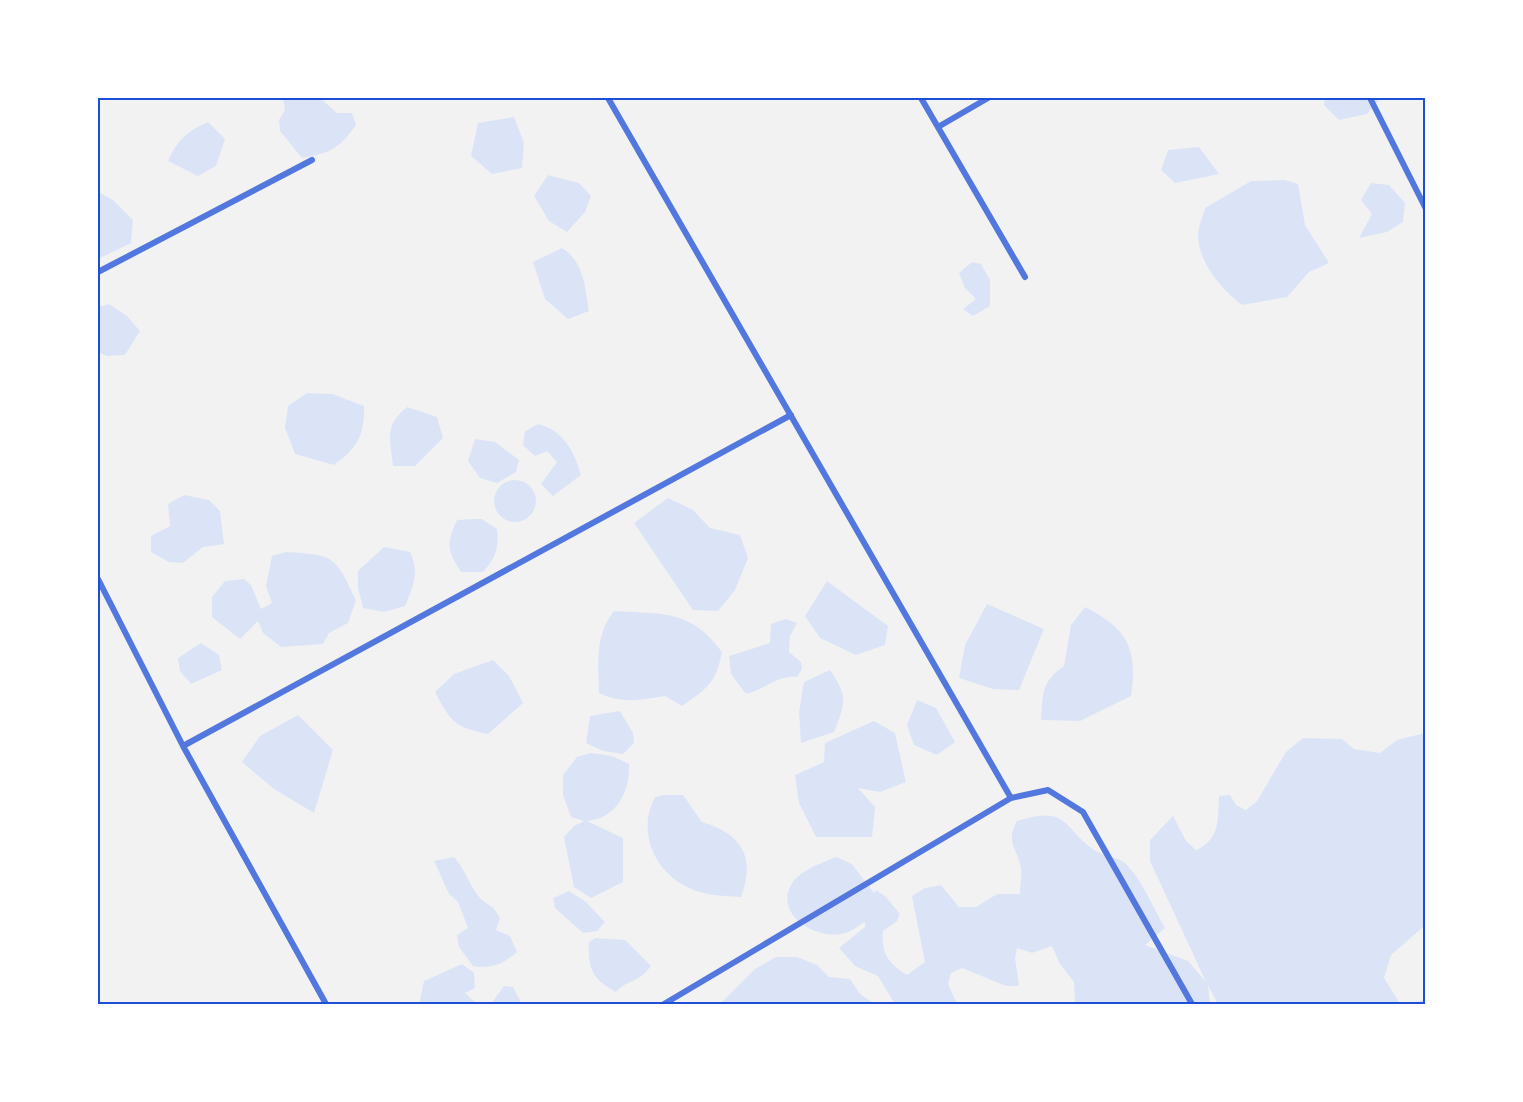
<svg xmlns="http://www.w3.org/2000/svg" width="1523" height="1102" font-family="'Playfair Display',serif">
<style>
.green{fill:#dbe4f7}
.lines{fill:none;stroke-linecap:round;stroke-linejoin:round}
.minor{stroke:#5277de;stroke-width:6}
.neatline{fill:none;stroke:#1d4ed8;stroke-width:2}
</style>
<rect width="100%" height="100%" fill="#f2f2f2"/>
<!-- green -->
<path class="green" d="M 283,98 L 320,98 L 337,113 L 352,113 L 356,125 C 339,149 330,153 302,158 L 280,131 L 279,120 L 285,110 Z
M 1325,98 L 1378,98 L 1379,100 L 1367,114 L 1339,120 L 1324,105 Z
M 514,117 L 524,143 L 522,168 L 492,174 L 471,156 L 478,123 Z
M 208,122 L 225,139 L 216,166 L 198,176 L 168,161 C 177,141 187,131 208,122 Z
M 1199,147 L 1219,174 L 1175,183 L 1161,170 L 1168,150 Z
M 548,175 L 579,183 L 591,196 L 585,212 L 567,232 L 549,221 L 534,196 Z
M 1285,180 L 1298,184 L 1305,225 L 1329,263 L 1309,272 L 1287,297 L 1242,305 C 1222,290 1198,262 1198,235 C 1198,227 1203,216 1205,208 L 1251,181 Z
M 1371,183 L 1389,185 L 1405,203 L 1403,222 L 1387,232 L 1359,238 L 1372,214 L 1361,200 Z
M 98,192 L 113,200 L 133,220 L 131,243 L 98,259 Z
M 562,248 C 584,262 585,287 589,311 L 568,319 L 545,299 L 533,262 Z
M 972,262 L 981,264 L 990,280 L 990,306 L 973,316 L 963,309 L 976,299 L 965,288 L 959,273 Z
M 109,304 L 127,316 L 140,331 L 125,355 L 107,356 L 98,352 L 98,307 Z
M 307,393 L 332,394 L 364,406 C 365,435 357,449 334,465 L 295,454 L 285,428 L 288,406 Z
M 407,407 L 437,417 L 443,438 L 415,466 L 393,466 C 390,438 384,426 407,407 Z
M 538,424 C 563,430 575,452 581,475 L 553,496 L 541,484 L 557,462 L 547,451 L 535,456 L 523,445 L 525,431 Z
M 475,439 L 495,442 L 519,460 L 516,472 L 497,483 L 480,478 L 468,461 Z
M494 501a21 21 0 1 1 42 0a21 21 0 1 1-42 0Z
M 184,495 L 209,500 L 220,511 L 224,544 L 203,547 L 183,563 L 169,562 L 151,552 L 151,536 L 170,526 L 168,504 Z
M 668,498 L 693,510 L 710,528 L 740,535 L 748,558 L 735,590 L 718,611 L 693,610 L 634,523 Z
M 472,519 L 482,519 L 497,529 C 499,549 496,557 483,572 L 461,572 C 447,550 446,544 457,520 Z
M 384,547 L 410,552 C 420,572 413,587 405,606 L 384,612 L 363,608 L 358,588 L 358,571 Z
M 286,552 C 336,555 335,556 356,600 L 348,623 L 329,633 L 323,644 L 281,647 L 263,633 L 258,621 L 240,639 L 212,617 L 212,597 L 225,581 L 244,579 L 251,585 L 261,609 L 272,603 L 266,586 L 272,556 Z
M 827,581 L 888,626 L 885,645 L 856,655 L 820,638 L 805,616 Z
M 987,604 L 1044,629 L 1019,690 L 993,689 L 959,678 L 965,645 Z
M 1085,607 C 1128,629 1138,649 1131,696 L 1080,721 L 1041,720 C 1043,693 1041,682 1064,666 L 1071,625 Z
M 614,611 C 662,614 691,609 722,652 C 716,683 707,689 682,706 L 665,696 C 641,700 621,704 599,693 C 598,664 595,634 614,611 Z
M 786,619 L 797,623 L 790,636 L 789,652 L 801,662 L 802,669 L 797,677 C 776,675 765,690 746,694 L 731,674 L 729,656 L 770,643 L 771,624 Z
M 201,643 L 219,655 L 222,670 L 191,684 L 180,671 L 178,658 Z
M 493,660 L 509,676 L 523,703 L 488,734 C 454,727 451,722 435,692 L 454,674 Z
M 830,670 C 849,698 845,703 834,732 L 801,743 L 799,712 L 804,682 Z
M 917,700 L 936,708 L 955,742 L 937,755 L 914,745 L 907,725 Z
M 620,711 L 633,733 L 634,743 L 623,754 L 603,751 L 586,743 L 590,716 Z
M 298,715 L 333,750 L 314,813 L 274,789 L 242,762 L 260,736 Z
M 874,721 L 895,733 L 906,782 L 880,792 L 858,788 L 875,807 L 872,837 L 816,837 L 799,803 L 795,775 L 824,762 L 825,743 Z
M 1425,733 L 1425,928 L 1422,928 L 1391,955 L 1384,978 L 1399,1002 L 1417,1002 L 1425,999 L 1425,1004 L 1218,1004 L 1208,985 L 1210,1004 L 1072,1004 L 1075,1002 L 1074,982 L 1060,964 L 1052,946 L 1032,953 L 1017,948 L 1015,958 L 1019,986 L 1006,986 L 962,968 L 951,973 L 948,984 L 957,1004 L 895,1004 L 878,976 L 855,966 L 839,948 L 865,927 L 865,922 C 859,925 852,932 845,933 C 819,941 776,917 790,887 C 798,870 820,864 836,857 L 852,864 L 874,893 L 876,890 L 886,897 L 900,914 L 897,921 L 883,931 C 881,953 888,963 907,975 L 925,962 L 912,896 L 925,888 L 941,885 L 959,907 L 976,907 L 997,894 L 1020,894 C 1020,886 1022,876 1021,868 C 1017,847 1005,843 1017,821 C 1070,804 1062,829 1096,851 C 1105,856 1119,857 1126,864 C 1143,881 1153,908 1165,928 L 1145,945 L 1188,961 L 1206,982 L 1150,861 L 1150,840 L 1173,816 L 1186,841 L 1196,850 C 1220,840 1218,819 1219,796 L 1230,795 L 1236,805 L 1246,810 L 1257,801 L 1286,752 L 1303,738 L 1342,739 L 1354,749 L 1380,753 L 1397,740 Z
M 591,753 L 612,756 L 629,764 C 630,792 617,818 587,821 L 623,838 L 623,882 L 591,898 L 574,887 L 564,837 L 574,826 L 584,821 L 571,817 L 563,795 L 563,775 L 577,757 Z
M 664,795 L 683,795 L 702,822 C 742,834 756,857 741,897 C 728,896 715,896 704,893 C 660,883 634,837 655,797 Z
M 454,857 C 465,869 469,885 480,898 C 489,907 491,902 500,918 L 496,930 L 510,936 L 517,952 C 503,964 492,969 473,966 L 459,947 L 457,935 L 468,928 L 458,902 L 449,894 L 434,861 Z
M 569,891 L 585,901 L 605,922 L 597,931 L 583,933 L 555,908 L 553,898 Z
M 595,938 L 625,940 L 651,966 C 637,984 630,978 616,992 C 592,979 588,969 589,942 Z
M 776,957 L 797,957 L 817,965 L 829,977 L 850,979 L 860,994 L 875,1004 L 707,1004 L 722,1002 L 755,969 Z
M 462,964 L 474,973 L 475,988 L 465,993 L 477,1004 L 419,1004 L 424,981 Z
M 504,986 L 513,987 L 522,1004 L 491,1004 Z"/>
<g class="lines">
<!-- minor -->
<path class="minor" d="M 608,98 L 1011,798
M 921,98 L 1025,277
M 1370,98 L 1426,209
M 938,127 L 988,98
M 98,272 L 312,160
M 98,579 L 183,746 L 326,1004
M 183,746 L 791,415
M 664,1004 L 1011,798 L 1048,790 L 1083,812 L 1192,1004"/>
</g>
<!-- border -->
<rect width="1523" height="1102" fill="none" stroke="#ffffff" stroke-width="198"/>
<rect x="99" y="99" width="1325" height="904" class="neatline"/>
</svg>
